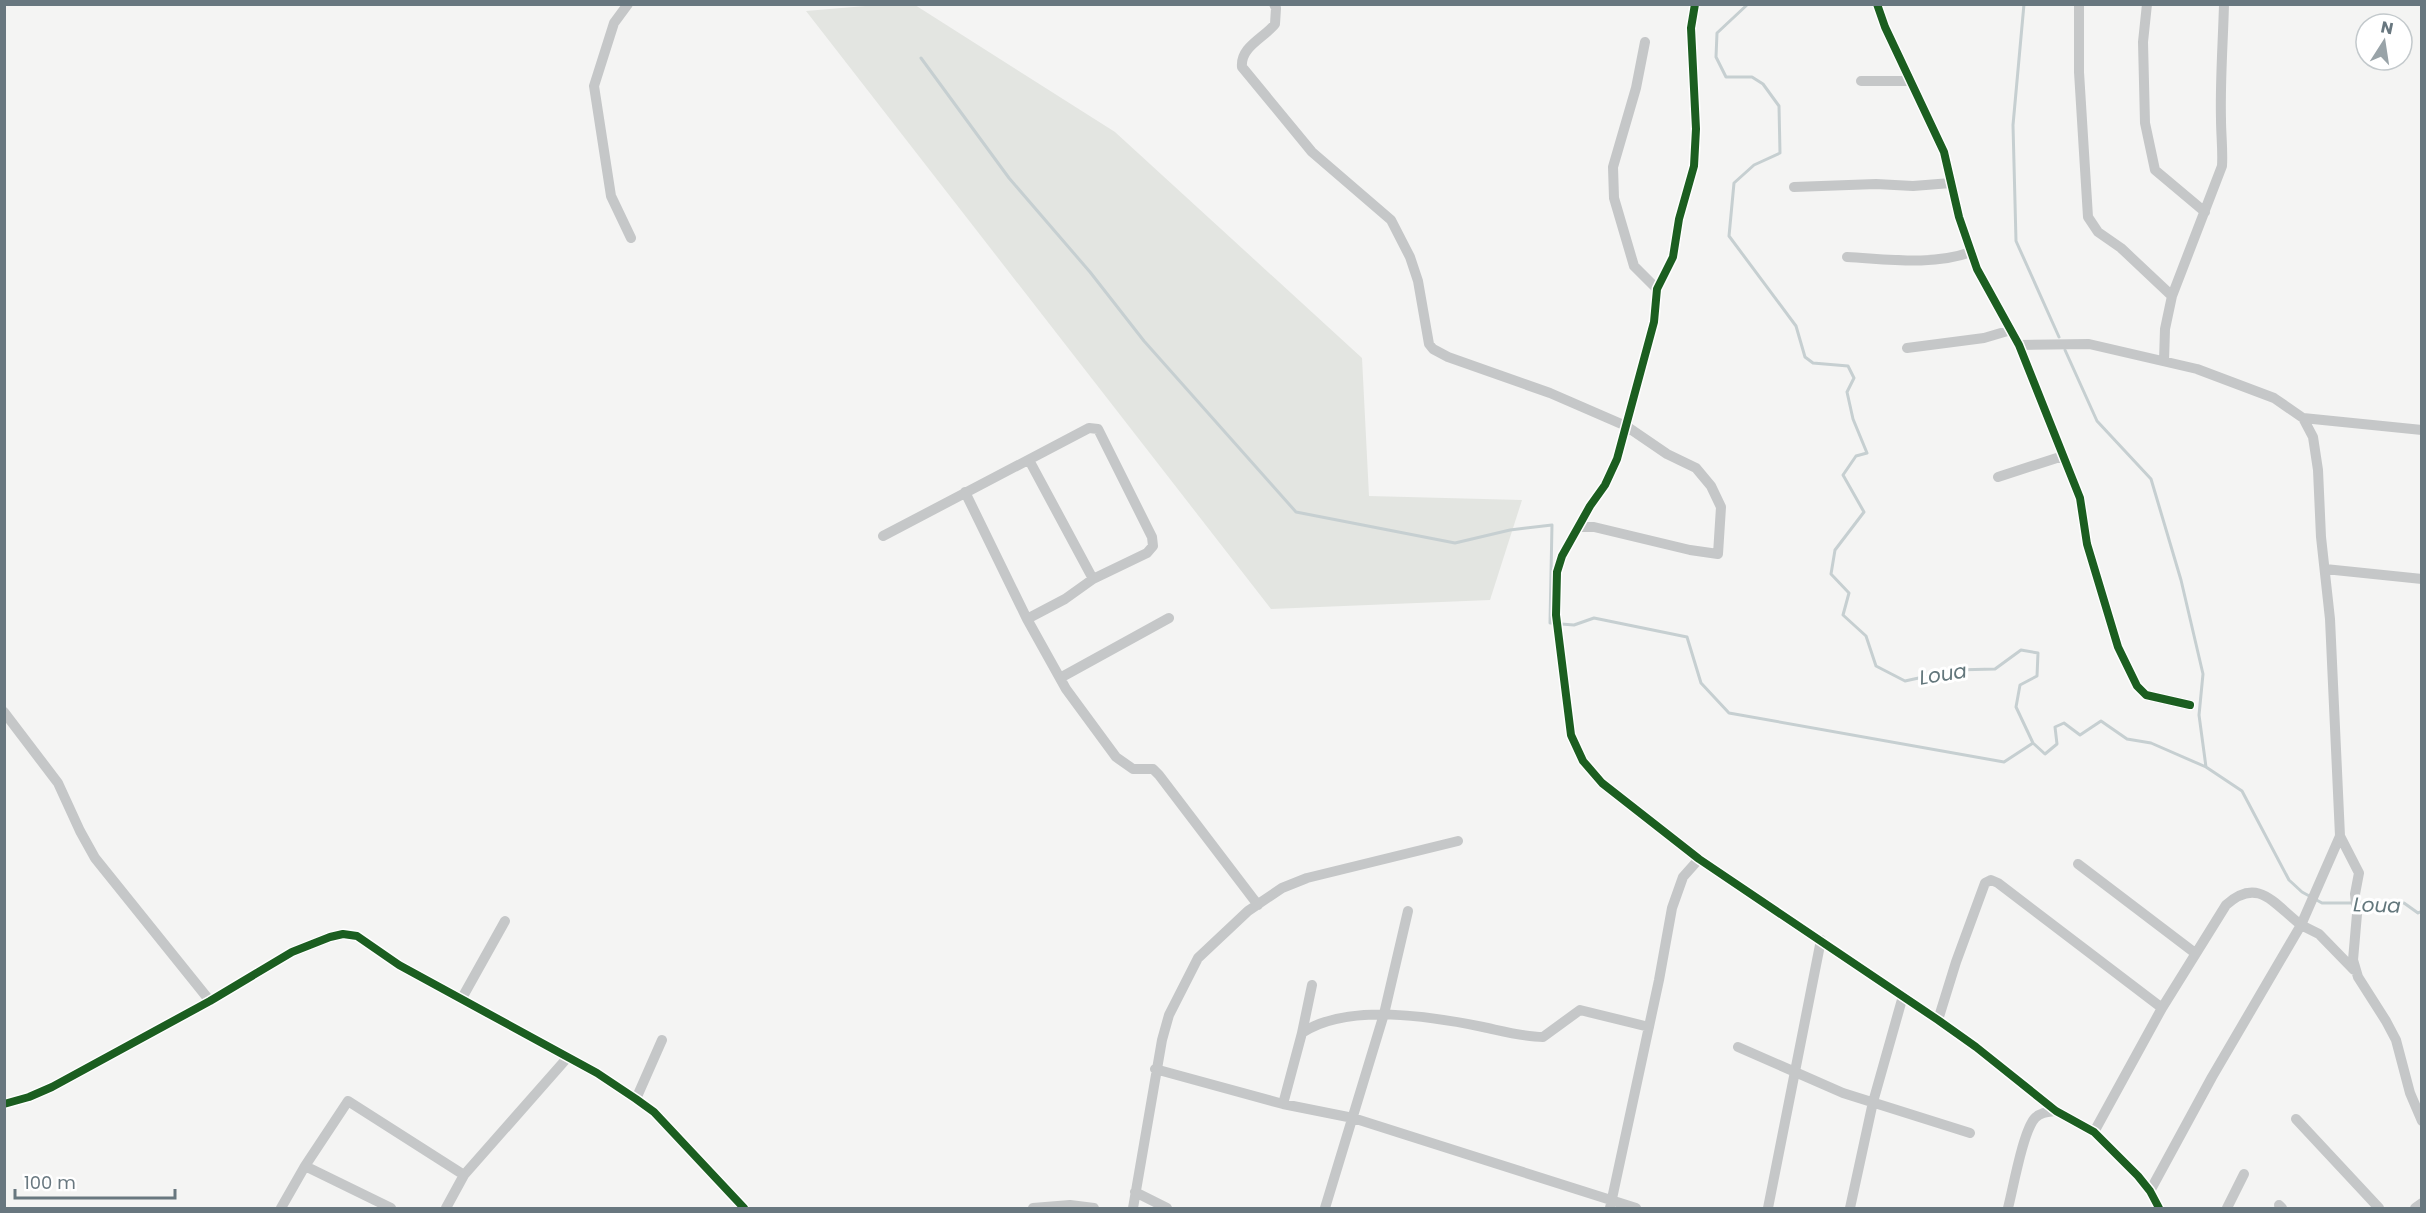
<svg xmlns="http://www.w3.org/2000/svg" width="2426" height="1213" font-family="Poppins,sans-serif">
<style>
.green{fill:#e3e5e1}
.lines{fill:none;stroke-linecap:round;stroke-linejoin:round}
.stream{stroke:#c6cfd1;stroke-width:3}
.street{stroke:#c5c7c8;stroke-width:10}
.cycleway-casing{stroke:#fff;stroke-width:11}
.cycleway{stroke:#1b5e20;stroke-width:8}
.labels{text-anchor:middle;stroke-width:6;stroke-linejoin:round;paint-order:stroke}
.water-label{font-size:20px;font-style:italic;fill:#63777c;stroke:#fff}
</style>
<rect width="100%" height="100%" fill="#f4f4f3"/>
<!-- green -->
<path class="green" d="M 877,5 L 915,5 L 1115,132 L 1362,358 L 1369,496 L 1522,500 L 1490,600 L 1271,609 L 806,11 Z"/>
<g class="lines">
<!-- stream -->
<path class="stream" d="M 1748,4 L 1717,33 L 1716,57 L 1726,77 L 1752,77 L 1763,84 L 1779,106 L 1780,153 L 1754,165 L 1734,183 L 1729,236 L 1796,326 L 1805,357 L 1813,363 L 1848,366 L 1854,378 L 1847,392 L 1853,419 L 1867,453 L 1856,456 L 1843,475 L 1864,512 L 1835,550 L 1831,574 L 1849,593 L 1843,615 L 1866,636 L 1876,666 L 1905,681 L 1955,670 L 1995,669 L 2021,650 L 2038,653 L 2037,676 L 2020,685 L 2016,707 L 2033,743 L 2045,754 L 2057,744 L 2055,727 L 2064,723 L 2080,735 L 2101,721 L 2127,739 L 2151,743 L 2206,767 L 2242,791 L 2289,880 L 2302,892 L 2322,903 L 2404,903 L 2418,913 L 2422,911
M 2024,4 L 2013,125 L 2016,241 L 2059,337
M 921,58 L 1009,178 L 1090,272 L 1144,341 L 1296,512 L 1455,543 L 1510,530 L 1552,525 L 1550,623 L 1554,623
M 2065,350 L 2097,421 L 2151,479 L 2181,580 L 2203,674 L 2199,715 L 2206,767
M 1561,624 L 1574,625 L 1594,618 L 1687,637 L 1701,683 L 1729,713 L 2004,762 L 2033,743"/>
<!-- street -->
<path class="street" d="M 628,4 L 614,23 L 594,86 L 611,196 L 631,238
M 1274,4 L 1276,8 L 1275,24 C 1264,38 1240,47 1242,67 L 1312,152 L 1391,220 L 1410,257 L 1418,281 L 1429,344 L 1433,349 L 1448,357 L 1550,393 L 1626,426 L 1667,454 L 1696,468 L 1711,486 L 1721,507 L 1718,554 L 1690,550 L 1594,527 L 1580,527
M 1695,4 L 1691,28 L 1696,129 L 1694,166 L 1679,219 L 1673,257 L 1657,289 L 1654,322 L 1617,459 L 1605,485 L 1590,506 L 1562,556 L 1557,572 L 1556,615 L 1571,735 L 1583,761 L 1602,783 L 1699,859 L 1938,1020 L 1976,1047 L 2056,1111 L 2094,1132 L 2138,1176 L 2150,1191 L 2159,1208
M 1877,4 L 1885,27 L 1944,152 L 1959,217 L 1977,269 L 2019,345 L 2080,498 L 2087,544 L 2118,647 L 2137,686 L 2146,695 L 2190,705
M 2079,4 L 2079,72 L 2088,217 L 2098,232 L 2121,248 L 2172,296
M 2147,4 L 2143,42 L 2145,123 L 2155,170 L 2205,212
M 1645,42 L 1636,88 L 1613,167 L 1614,198 L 1634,266 L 1657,289
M 1861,81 L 1910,81
M 1794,187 L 1876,184 L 1913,186 L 1951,183
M 1847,257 C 1887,259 1932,266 1971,252
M 2019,345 L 2089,344 L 2197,369 L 2274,398 L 2303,418 L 2422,430
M 1907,348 L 1984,338 L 2011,330
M 2164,361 L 2165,329 L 2172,296 L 2222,166 C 2223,150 2221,135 2221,119 C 2220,81 2223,43 2224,4
M 2303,418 L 2313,437 L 2318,470 L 2321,537 L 2330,619 L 2340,836 L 2359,873 L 2355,894 L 2357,914 L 2353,960 L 2358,977 L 2386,1021 L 2396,1040 L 2410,1093 L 2422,1121
M 1029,460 L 1093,579
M 1998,477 L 2063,456
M 965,492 L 1027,619 L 1066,689 L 1116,757 L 1133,769 L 1153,769 L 1159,775 L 1258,905
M 883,536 L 1089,428 L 1098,429 L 1152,537 L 1153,546 L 1147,553 L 1093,579 L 1065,599 L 1027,619
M 2325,569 L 2422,579
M 1060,678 L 1169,618
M 4,712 L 58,783 L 80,831 L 95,858 L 210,1001
M 2340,836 L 2301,925 L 2319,934 L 2354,970
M 2078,864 L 2195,953
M 462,998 L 505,921
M 1938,1020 L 1956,962 L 1985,883 L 1991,880 L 1998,883 L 2162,1008
M 1302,1033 C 1347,1002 1434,1017 1483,1027 C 1502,1031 1524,1037 1543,1037 L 1580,1010 L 1649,1027
M 1738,1047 L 1843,1093 L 1970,1133
M 1155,1069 L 1283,1104 L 1353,1118 L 1636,1208
M 636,1099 L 662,1040
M 4,1104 L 29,1097 L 52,1087 L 210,1001 L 292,952 L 330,937 L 343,934 L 357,936 L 399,965 L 597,1073 L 636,1099 L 654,1112 L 744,1208
M 1283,1104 L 1302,1033 L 1312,985
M 2296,1119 L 2379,1208
M 2094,1132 L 2162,1008 L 2226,905 C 2258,876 2274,904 2301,925 L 2212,1077 L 2150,1191
M 305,1166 L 391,1208
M 1135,1192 L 1167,1208
M 2279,1205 L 2282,1208
M 281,1208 L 305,1166 L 348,1101 L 464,1175
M 446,1208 L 464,1175 L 568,1057
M 1033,1208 L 1070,1205 L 1094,1208
M 1133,1208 L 1162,1040 L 1169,1015 L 1198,958 L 1248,911 L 1282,888 L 1307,878 L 1458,841
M 1325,1208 L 1384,1014 L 1408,911
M 1610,1208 L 1659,980 L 1672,908 L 1683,877 L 1699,859
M 1768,1208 L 1821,940
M 1850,1208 L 1873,1102 L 1903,996
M 2008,1208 C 2013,1189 2023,1131 2035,1118 C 2041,1112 2048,1112 2056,1111
M 2227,1208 L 2244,1174
M 2415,1208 L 2422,1203"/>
<defs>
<path id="cycleway" d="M 1695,4 L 1691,28 L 1696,129 L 1694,166 L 1679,219 L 1673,257 L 1657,289 L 1654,322 L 1617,459 L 1605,485 L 1590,506 L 1562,556 L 1557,572 L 1556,615 L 1571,735 L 1583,761 L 1602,783 L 1699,859 L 1938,1020 L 1976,1047 L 2056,1111 L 2094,1132 L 2138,1176 L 2150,1191 L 2159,1208
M 1877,4 L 1885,27 L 1944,152 L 1959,217 L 1977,269 L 2019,345 L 2080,498 L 2087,544 L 2118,647 L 2137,686 L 2146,695 L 2190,705
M 4,1104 L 29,1097 L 52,1087 L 210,1001 L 292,952 L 330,937 L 343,934 L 357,936 L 399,965 L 597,1073 L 636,1099 L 654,1112 L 744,1208"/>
</defs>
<!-- cycleway casing -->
<use href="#cycleway" class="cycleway-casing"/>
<!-- cycleway -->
<use href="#cycleway" class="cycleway"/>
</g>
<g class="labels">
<!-- water labels -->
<g class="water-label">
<text transform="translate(1943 674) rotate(-9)" y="7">Loua</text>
<text transform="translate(2377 905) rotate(2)" y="7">Loua</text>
</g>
</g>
<!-- border -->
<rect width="2426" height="1213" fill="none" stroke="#68777f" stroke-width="12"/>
<!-- north arrow -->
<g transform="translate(2384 42) rotate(12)"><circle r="28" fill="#ffffff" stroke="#c3c9cc" stroke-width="1.5"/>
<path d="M0-4.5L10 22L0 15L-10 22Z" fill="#99a3a8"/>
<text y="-9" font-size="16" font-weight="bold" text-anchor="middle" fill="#68777f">N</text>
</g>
<!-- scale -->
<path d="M15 1189v9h160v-9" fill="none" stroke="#68777f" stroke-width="3"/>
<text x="24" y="1189" font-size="18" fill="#68777f" stroke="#ffffff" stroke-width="4.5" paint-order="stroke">100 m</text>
</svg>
